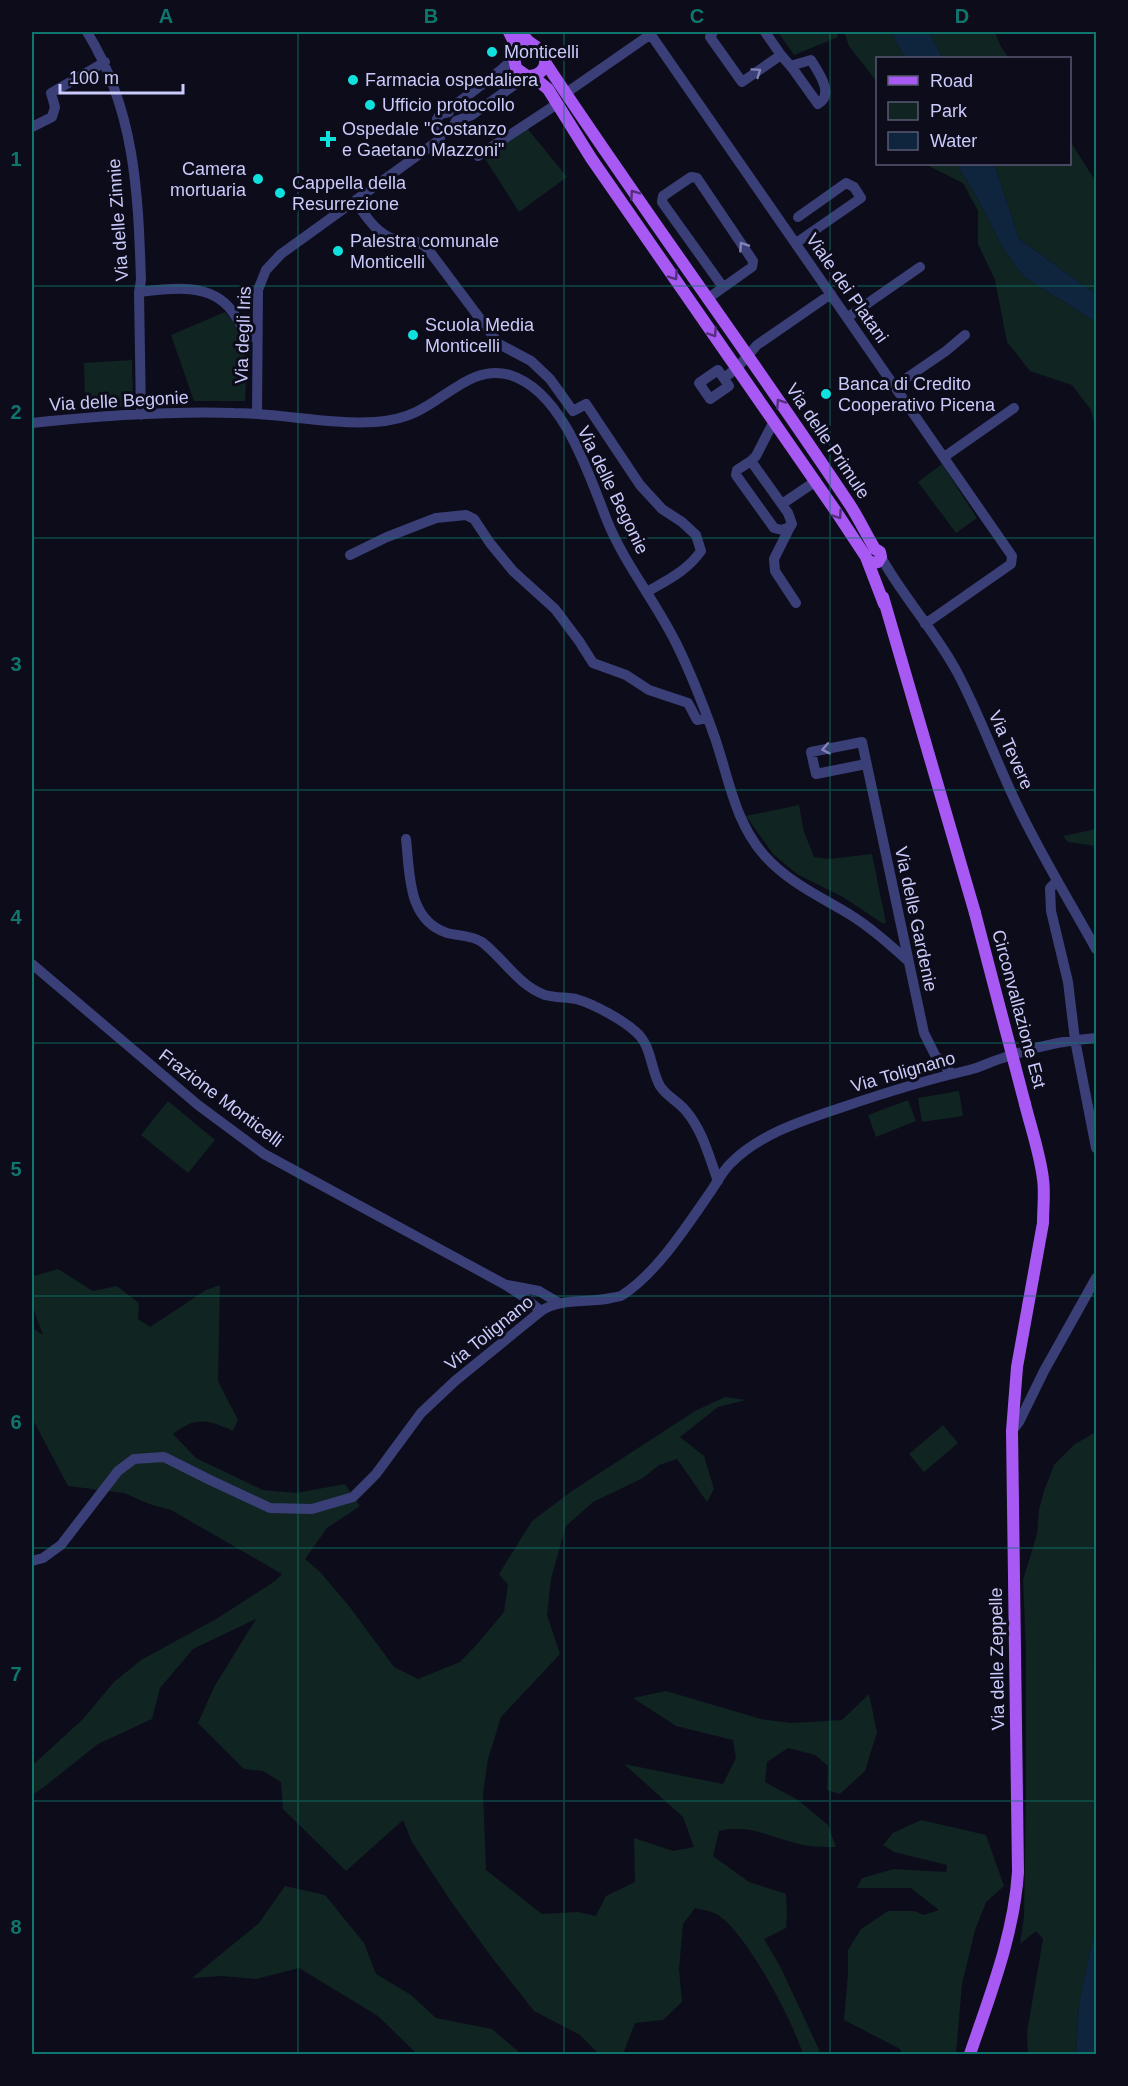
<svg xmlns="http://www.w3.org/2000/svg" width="1128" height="2086" font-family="Helvetica,sans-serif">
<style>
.green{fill:#102421}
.water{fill:#0e253d}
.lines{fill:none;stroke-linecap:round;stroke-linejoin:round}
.minor{stroke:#3a3f77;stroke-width:10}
.major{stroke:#a859f3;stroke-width:12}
.major-bridge{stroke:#a859f3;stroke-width:12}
.oneway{stroke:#8284b9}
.oneway2{stroke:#532f7c}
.grid{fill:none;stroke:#0f766e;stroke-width:1.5;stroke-opacity:0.55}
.poi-dot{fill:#10e1de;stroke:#0d0c1b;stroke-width:2}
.labels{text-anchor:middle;stroke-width:6;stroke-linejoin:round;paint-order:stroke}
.poi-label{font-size:18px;fill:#cacafb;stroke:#0d0c1b;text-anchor:start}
.street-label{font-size:18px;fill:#cacafb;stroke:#0d0c1b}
.neatline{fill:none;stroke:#0f766e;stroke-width:2}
.grid-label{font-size:20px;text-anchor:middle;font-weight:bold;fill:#0f766e}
</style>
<rect width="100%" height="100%" fill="#0d0c1b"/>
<!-- green -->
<path class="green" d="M 778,32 L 837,32 L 838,37 L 794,55 Z
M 844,32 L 891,32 L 905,58 L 878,58 L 877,82 L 849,46 Z
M 929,32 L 995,32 L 1001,47 L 1009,58 L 943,58 Z
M 527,128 L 567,177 L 519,212 L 484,157 Z
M 1070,141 L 1096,182 L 1096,294 L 1019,239 L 994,164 L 1070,164 Z
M 929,164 L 957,164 L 985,212 L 1002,247 L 1024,277 L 1096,322 L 1096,431 L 1091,410 L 1072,385 L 1030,371 L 1007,342 L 995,280 L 978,244 L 978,211 L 963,183 L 931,167 Z
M 225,312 L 248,341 L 245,401 L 194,401 L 171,335 Z
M 132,360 L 133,406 L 85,408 L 84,363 Z
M 942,464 L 977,518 L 956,533 L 918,482 Z
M 799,805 L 804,832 L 814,857 L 829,859 L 872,854 L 886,923 L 882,923 L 843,897 L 797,874 L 773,854 L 746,816 Z
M 1096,829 L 1096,846 L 1068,842 L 1063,836 Z
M 959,1091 L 963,1116 L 922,1122 L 918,1098 Z
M 908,1100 L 916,1121 L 876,1137 L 868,1115 Z
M 168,1101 L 215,1140 L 188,1173 L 141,1135 Z
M 58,1269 L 93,1291 L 117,1286 L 139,1303 L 138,1319 L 150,1327 L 206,1290 L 220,1285 L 218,1381 L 238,1420 L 233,1431 C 207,1420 197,1416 173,1434 L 196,1458 L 263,1490 L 296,1493 L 345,1484 L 360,1506 L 327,1528 L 305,1559 L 320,1572 L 349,1606 L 394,1667 L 418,1679 L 460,1662 L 479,1642 L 504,1612 L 508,1585 L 499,1574 L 532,1521 L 572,1491 L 695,1411 L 725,1397 L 746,1400 L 718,1407 L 680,1437 L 704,1456 L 714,1489 L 707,1502 L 677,1459 L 659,1465 L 643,1478 L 593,1502 L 566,1526 L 551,1579 L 547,1615 L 560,1654 L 501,1717 L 488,1759 L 483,1793 L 486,1870 L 542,1914 L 578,1912 L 596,1916 L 606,1896 L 635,1882 L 634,1838 L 673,1851 L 694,1847 L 683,1817 L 624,1764 L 723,1784 L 736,1758 L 733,1740 L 676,1726 L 633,1698 L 666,1691 L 761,1719 L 791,1723 L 842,1720 L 869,1694 L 877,1732 L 865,1771 L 840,1794 L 827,1790 L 828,1766 L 815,1755 L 788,1748 L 767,1762 L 765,1782 L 798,1800 L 828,1825 L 836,1847 C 825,1847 813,1847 803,1845 C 775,1839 748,1823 719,1831 L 713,1856 L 749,1882 L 786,1894 L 787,1914 L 786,1928 L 764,1939 L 781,1968 L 821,2054 L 803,2054 C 792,2020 748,1935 718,1915 C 712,1911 702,1910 695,1908 L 683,1924 L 679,1969 L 682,2002 L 663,2020 L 635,2023 L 623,2054 L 599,2054 L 580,2035 L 534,2011 L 493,1959 L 450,1900 L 412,1842 L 403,1820 L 346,1871 L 283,1809 L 281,1782 L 263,1771 L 244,1769 L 198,1723 L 214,1687 L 256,1619 L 193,1649 L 160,1688 L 152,1719 L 98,1744 L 44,1787 L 32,1795 L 32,1763 L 35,1763 L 83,1719 L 114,1682 L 141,1660 L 218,1618 L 275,1581 L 282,1574 L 171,1510 L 149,1504 L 124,1493 L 68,1486 L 32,1418 L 32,1328 L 43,1335 C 34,1311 29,1302 34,1276 Z
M 943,1425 L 958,1443 L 924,1472 L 909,1454 Z
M 1096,1432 L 1096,1577 L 1093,1594 L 1094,1685 L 1096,1698 L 1096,1924 L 1079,2002 L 1076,2054 L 1028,2054 L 1027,2032 L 1043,1939 L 1036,1931 L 1020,1944 L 1024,1916 L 1026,1800 L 1026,1649 L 1023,1580 L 1037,1534 L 1039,1510 L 1044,1491 L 1054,1465 L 1075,1444 Z
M 921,1820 L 986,1835 L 1004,1886 L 986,1902 L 975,1930 L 962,1984 L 956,2054 L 902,2054 L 900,2049 L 844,2020 L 848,1974 L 848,1950 L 861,1929 L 888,1911 L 914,1911 L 924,1915 L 939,1910 L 911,1888 L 857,1888 L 862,1878 L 894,1869 L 946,1872 L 947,1865 L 894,1852 L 883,1845 L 893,1833 Z
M 285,1886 L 325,1895 L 364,1943 L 376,1974 L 411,1995 L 436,2018 L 492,2029 L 519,2052 L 516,2054 L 417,2054 L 378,2016 L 299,1968 L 256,1979 L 222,1976 L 192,1978 L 259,1923 Z"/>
<!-- water -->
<path class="water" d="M 891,32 L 929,32 L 943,58 L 905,58 Z
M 957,164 L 994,164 L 1019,239 L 1096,294 L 1096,322 L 1024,277 L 1002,247 L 985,212 Z
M 1096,1577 L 1096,1698 L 1094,1685 L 1093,1594 Z
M 1096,1924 L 1096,2054 L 1076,2054 L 1079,2002 Z"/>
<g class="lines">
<!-- minor -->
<path class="minor" d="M 87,32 C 135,110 138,191 141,280 L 139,292 L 141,415
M 649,32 L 1012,556 L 1011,564 L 925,624
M 713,32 L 710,37 L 742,82 L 781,55 L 765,32
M 781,55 L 793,69 L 818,104 C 835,94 818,72 811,60 L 790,66
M 514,58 L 501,70 L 451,108 L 449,112 L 440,114 L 437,119 L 439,128 L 446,131 L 452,129 L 456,121 L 472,115 L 527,76
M 566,93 L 651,34
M 32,127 L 52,117 L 55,107 L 51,93 L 105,62
M 478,156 L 557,104
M 355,201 C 366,216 376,234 396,240 C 409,244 414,237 427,248 L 499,344 L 531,361 L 550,379 L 573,411 L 586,404 L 640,485 L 662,509 L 682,522 L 696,535 L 701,551 C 687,571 667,580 647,592
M 796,243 L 861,198 L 854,187 L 846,183 L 798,217
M 139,292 C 170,288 211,282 232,311 C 240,322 243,334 257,338
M 707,299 L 752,267 L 753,261 L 697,178 L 691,177 L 663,196 L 662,202 L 723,287
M 848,317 L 920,267
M 718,370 L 729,386 L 710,399 L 699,383 Z
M 724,378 L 737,368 L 757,345 L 831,294
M 895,386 L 946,351 L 965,335
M 257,414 L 258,290 L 266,270 L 281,254 L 439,140 L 443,130
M 32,423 C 98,416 167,411 234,413 C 279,413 330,425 375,422 C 388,421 404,418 416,412 C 447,398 473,364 510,375 C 562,391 588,472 606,518 C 624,564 657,603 678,647 C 692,676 704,707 715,738 C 729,779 735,822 764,855 C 788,882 819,896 849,914 C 870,927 888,943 907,960
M 944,457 L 1014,408
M 751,461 L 788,513 L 792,524 L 790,527 L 782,530 L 774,528 L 736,475 L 737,470 Z
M 751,461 L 756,456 L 774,421
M 782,504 L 816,481
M 790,527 L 774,559 L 775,571 L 796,603
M 350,555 L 387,537 L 436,518 L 466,515 L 474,519 L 490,543 L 513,571 L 555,609 L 579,641 L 593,663 L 626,675 L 649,690 L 688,703 L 697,720 L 707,718
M 881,557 C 903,597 935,631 957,672 C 981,717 998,767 1021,813 C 1044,860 1071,904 1096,949
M 866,764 L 816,774 L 811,752 L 862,742 L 924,1033 L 935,1055 L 951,1073
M 406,839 C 410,873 407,920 447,933 C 458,936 472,935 482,942 C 503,958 519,986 545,995 C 555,998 566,997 576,999 C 594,1004 623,1020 636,1032 C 652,1046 650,1068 660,1086 C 666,1096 678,1101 686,1111 C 703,1131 709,1157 718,1181
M 1057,881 L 1050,888 L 1051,911 L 1068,982 L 1075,1040 L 1096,1148
M 32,964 L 198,1105 L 264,1154 L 504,1284 L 524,1297 L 541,1311
M 507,1285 L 539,1291 L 559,1303
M 1012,1431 L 1019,1422 L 1044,1371 L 1096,1278
M 32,1561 L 43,1558 L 61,1545 L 118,1471 L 134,1459 L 164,1457 L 210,1480 L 270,1508 L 312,1509 L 353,1497 L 376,1474 L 421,1413 L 455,1381 L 541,1311 C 560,1298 589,1303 611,1298 C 616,1297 621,1297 624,1294 C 657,1272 687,1226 709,1194 C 716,1184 722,1172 730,1164 C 759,1134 804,1120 843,1107 C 884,1093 926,1080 969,1070 C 981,1067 992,1061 1003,1058 C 1034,1047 1065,1040 1096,1038"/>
<!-- major -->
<path class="major" d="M 509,32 L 518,50
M 521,32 C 524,36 527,41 531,43 C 539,49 550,54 544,67 C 541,74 535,76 527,76 L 516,68 L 514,58 L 521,47 L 532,45
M 545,62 C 644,212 751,356 850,505 C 859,519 866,534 875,549 L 880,552 L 881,557 L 878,562 L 872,563 L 868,560
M 532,76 L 548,89 L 591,158 L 837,513 L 866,557 L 884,604
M 883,597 L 975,913
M 970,2054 C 990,1995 1014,1935 1018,1872 L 1012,1431 L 1017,1367 L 1043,1223 C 1043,1208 1045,1193 1043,1179 C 1040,1154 1031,1128 1025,1104"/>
<!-- major-bridge -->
<path class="major-bridge" d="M 975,913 L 1025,1104"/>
</g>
<!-- one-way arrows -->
<defs><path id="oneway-chevron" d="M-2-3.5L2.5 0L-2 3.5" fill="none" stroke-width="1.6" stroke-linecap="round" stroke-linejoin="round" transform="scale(1.5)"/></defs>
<g class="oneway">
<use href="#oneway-chevron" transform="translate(757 72) rotate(-35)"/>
<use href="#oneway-chevron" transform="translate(743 246) rotate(-124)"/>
<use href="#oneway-chevron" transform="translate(826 749) rotate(169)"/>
</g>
<g class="oneway2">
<use href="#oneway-chevron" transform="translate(634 194) rotate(-125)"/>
<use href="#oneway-chevron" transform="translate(674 276) rotate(55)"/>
<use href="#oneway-chevron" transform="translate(713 333) rotate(56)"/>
<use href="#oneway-chevron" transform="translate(780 403) rotate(-124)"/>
<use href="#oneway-chevron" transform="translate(838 515) rotate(56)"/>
</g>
<!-- grid -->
<path class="grid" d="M 298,32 L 298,2054M 564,32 L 564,2054M 830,32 L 830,2054M 32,286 L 1096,286M 32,538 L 1096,538M 32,790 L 1096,790M 32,1043 L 1096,1043M 32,1296 L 1096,1296M 32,1548 L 1096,1548M 32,1801 L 1096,1801"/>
<!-- markers -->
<g class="poi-dot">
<circle cx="492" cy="52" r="6"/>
<circle cx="353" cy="80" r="6"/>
<circle cx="370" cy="105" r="6"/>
<path d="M325 130h6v6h6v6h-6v6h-6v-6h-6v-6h6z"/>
<circle cx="258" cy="179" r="6"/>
<circle cx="280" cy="193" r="6"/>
<circle cx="338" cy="251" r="6"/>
<circle cx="413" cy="335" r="6"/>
<circle cx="826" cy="394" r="6"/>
</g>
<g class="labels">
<!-- poi labels -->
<g class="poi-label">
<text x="504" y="58">Monticelli</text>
<text x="365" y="86">Farmacia ospedaliera</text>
<text x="382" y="111">Ufficio protocollo</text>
<text x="342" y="135">Ospedale "Costanzo<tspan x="342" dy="21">e Gaetano Mazzoni"</tspan></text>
<text x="246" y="175" text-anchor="end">Camera<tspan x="246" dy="21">mortuaria</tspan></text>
<text x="292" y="189">Cappella della<tspan x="292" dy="21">Resurrezione</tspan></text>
<text x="350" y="247">Palestra comunale<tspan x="350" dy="21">Monticelli</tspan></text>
<text x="425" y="331">Scuola Media<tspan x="425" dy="21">Monticelli</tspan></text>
<text x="838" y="390">Banca di Credito<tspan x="838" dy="21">Cooperativo Picena</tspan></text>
</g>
<!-- street labels -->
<g class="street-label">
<text transform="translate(118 220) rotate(-94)" y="6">Via delle Zinnie</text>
<text transform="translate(847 288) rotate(55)" y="6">Viale dei Platani</text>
<text transform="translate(243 335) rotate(-88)" y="6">Via degli Iris</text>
<text transform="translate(119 401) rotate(-3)" y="6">Via delle Begonie</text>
<text transform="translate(828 441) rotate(56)" y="6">Via delle Primule</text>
<text transform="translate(613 490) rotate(64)" y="6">Via delle Begonie</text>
<text transform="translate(1011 750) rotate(66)" y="6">Via Tevere</text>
<text transform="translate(916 919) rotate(78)" y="6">Via delle Gardenie</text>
<text transform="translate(1019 1009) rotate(75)" y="6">Circonvallazione Est</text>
<text transform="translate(903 1072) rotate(-16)" y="6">Via Tolignano</text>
<text transform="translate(221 1098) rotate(37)" y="6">Frazione Monticelli</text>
<text transform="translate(489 1333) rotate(-39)" y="6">Via Tolignano</text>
<text transform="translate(997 1659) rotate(-91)" y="6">Via delle Zeppelle</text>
</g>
</g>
<!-- border -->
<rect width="1128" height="2086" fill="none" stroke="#0d0c1b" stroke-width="66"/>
<!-- legend -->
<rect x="876" y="57" width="195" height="108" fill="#0d0c1b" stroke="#595875" stroke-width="1.5"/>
<rect x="888" y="76" width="30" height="9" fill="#a859f3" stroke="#595875" stroke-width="1.5"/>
<text x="930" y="87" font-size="18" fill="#cacafb">Road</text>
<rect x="888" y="102" width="30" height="18" fill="#102421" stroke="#595875" stroke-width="1.5"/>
<text x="930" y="117" font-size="18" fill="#cacafb">Park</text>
<rect x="888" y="132" width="30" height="18" fill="#0e253d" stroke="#595875" stroke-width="1.5"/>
<text x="930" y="147" font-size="18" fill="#cacafb">Water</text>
<!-- scale -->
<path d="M60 84v9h123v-9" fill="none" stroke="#cacafb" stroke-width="3"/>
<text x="69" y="84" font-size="18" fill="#cacafb" stroke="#0d0c1b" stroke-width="4.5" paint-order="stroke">100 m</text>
<rect x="33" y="33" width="1062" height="2020" class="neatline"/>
<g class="grid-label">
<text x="166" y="23">A</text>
<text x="431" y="23">B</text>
<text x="697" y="23">C</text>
<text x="962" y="23">D</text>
<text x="16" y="166">1</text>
<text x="16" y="419">2</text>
<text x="16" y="671">3</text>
<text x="16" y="924">4</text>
<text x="16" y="1176">5</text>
<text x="16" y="1429">6</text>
<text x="16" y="1681">7</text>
<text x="16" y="1934">8</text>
</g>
</svg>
